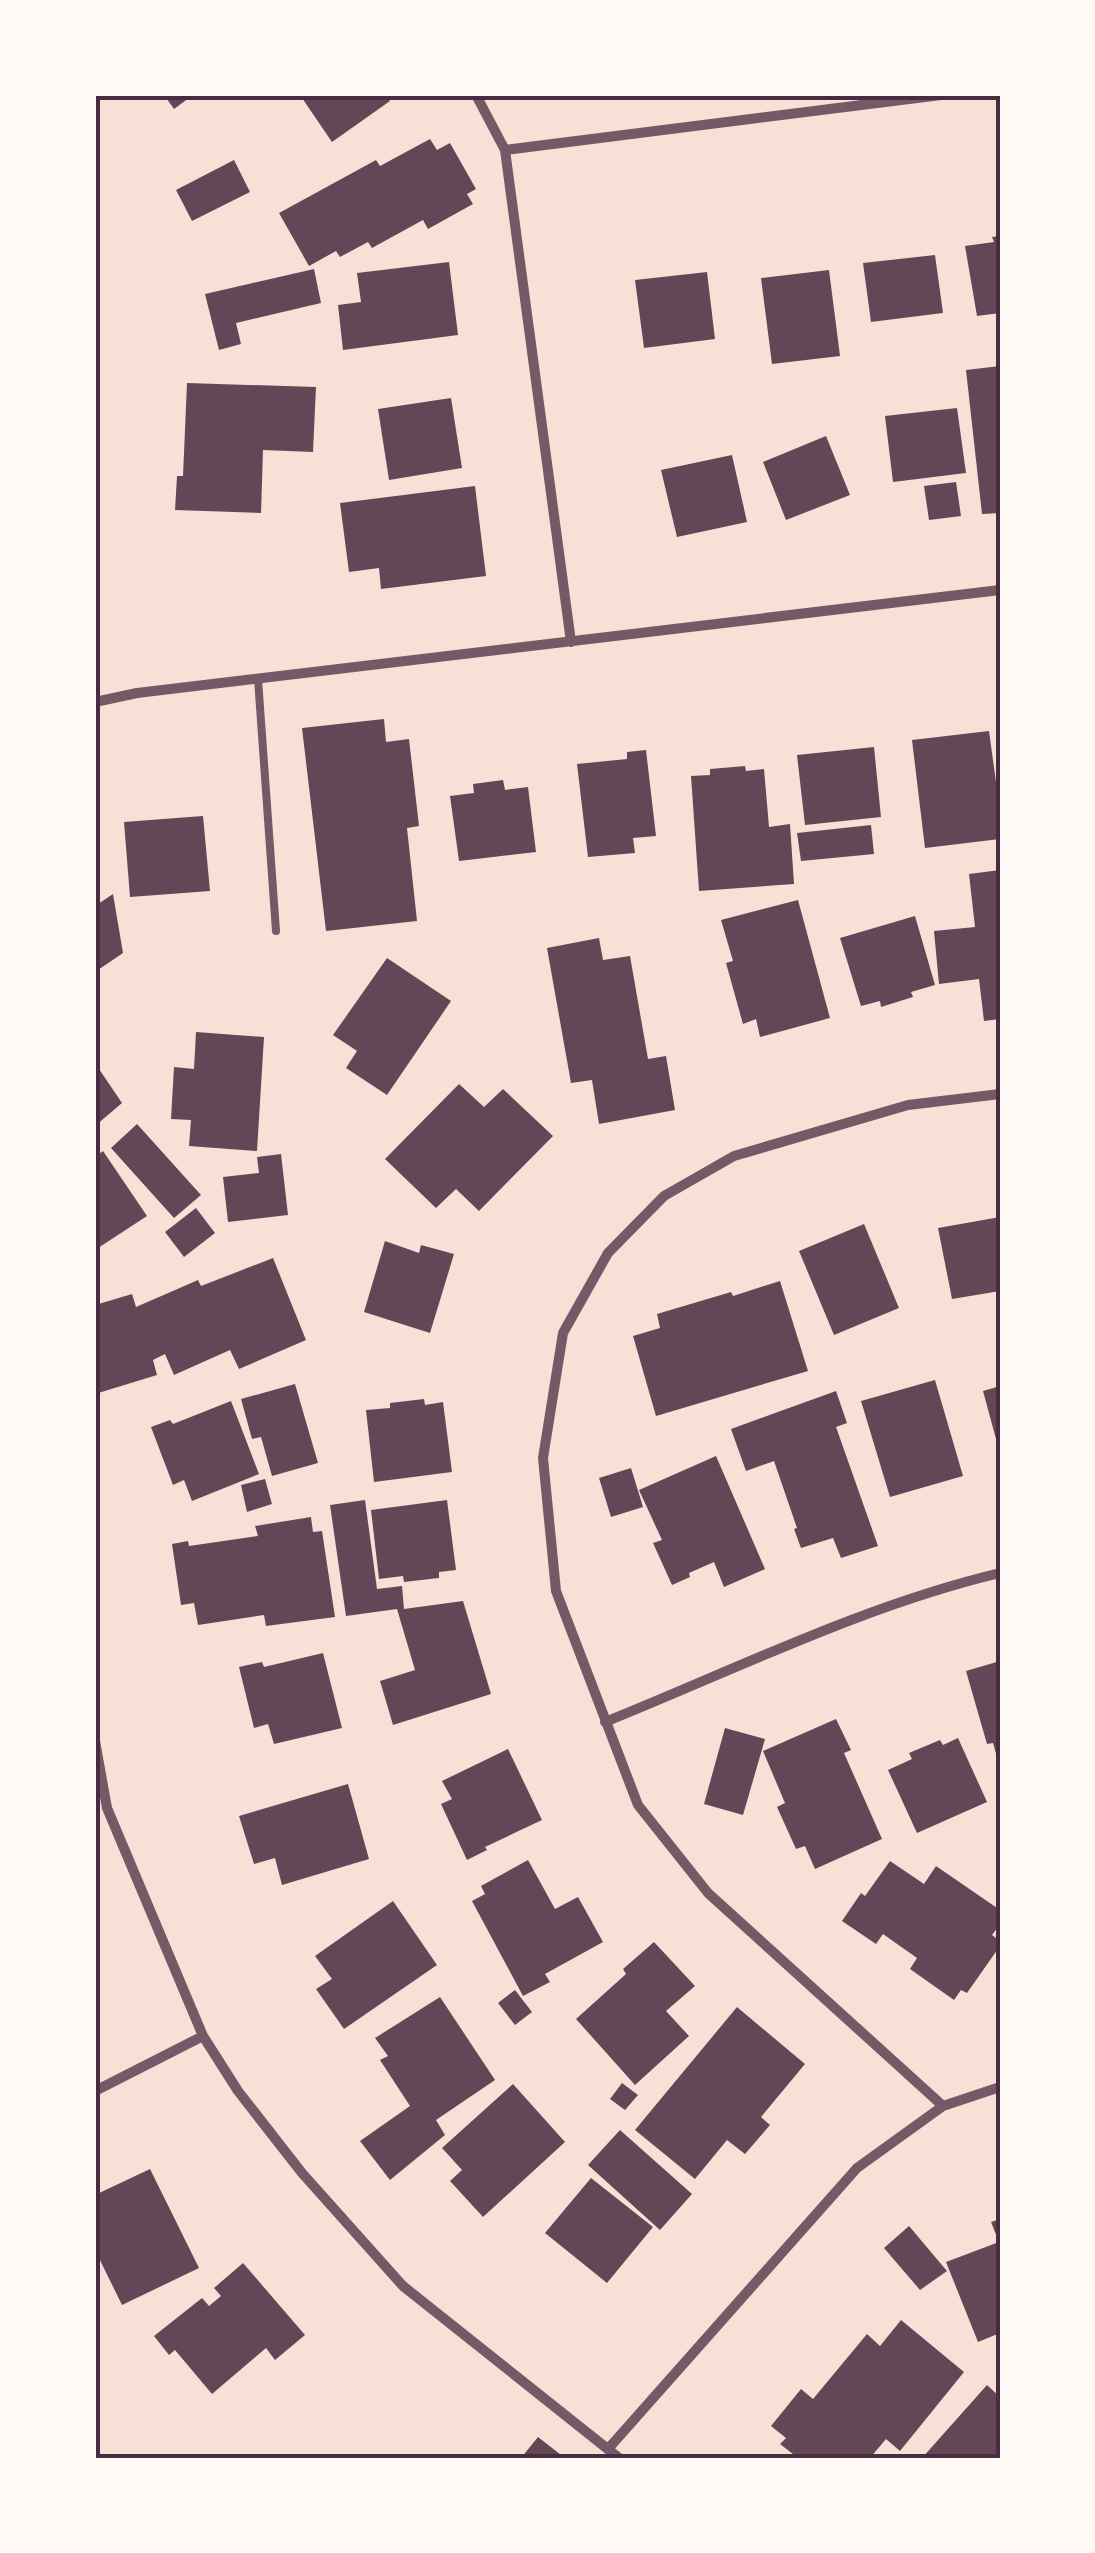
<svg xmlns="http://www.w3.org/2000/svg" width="1095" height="2553" font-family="Inter,sans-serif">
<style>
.building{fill:#644757}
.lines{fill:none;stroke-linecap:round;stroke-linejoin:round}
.service{stroke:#755966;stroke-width:8}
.minor{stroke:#755966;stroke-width:10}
.neatline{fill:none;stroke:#4a2c40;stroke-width:4}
</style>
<rect width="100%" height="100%" fill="#f7e1d7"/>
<!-- building -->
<path class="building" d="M 164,95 L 193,95 L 174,109 Z
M 300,95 L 386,95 L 390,101 L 332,142 Z
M 430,139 L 437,150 L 450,143 L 476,189 L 467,194 L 473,204 L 428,229 L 423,220 L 372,248 L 368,242 L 340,257 L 336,251 L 309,266 L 279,213 L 376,160 L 380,166 Z
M 234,160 L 250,192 L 192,221 L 176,190 Z
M 1000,236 L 1000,313 L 977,316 L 965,246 L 994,242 L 992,237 Z
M 935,255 L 943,313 L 871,322 L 863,263 Z
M 449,262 L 458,335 L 343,350 L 338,305 L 361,302 L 357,273 Z
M 314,269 L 321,303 L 236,323 L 241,344 L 219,350 L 205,294 Z
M 829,270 L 840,356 L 772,364 L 761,278 Z
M 707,272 L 715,339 L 644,348 L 635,280 Z
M 1000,366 L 1000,513 L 982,514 L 966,370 Z
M 187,383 L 316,387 L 313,452 L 263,450 L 261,513 L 175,510 L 177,476 L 183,476 Z
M 451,398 L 462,468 L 389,480 L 378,409 Z
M 957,408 L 966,473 L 893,482 L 885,416 Z
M 826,436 L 850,495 L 786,520 L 763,462 Z
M 732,455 L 747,522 L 677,537 L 661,470 Z
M 956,482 L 961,516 L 929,520 L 924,486 Z
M 475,486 L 486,576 L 381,589 L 379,568 L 349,572 L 340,503 Z
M 384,719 L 386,742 L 409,739 L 419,826 L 407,828 L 417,921 L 326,931 L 302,728 Z
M 989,731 L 1000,811 L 1000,839 L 925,848 L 912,740 Z
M 874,747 L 881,817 L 805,825 L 797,755 Z
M 646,750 L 656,836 L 633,838 L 635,853 L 588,857 L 577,764 L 627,759 L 627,752 Z
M 745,766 L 746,771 L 764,769 L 769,827 L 790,824 L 794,884 L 699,891 L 691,776 L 710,775 L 710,769 Z
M 503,780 L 505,790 L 528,787 L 536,852 L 459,861 L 450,796 L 474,793 L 473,784 Z
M 203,816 L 210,891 L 130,897 L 124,822 Z
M 871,825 L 874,854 L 801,861 L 797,833 Z
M 1000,870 L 1000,1019 L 984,1021 L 979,979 L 939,984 L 934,931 L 975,927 L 969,874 Z
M 113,894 L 123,953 L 95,972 L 95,906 Z
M 798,900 L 830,1018 L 760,1037 L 756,1019 L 743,1024 L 726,963 L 733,961 L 721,920 Z
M 915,916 L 935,985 L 911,992 L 913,997 L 881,1007 L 880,1001 L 861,1006 L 840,938 Z
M 599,938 L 603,960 L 630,956 L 648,1059 L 666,1056 L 675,1110 L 599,1124 L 592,1080 L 571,1083 L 547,948 Z
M 387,958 L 451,1001 L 387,1095 L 346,1068 L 357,1051 L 333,1035 Z
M 196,1032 L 264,1037 L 257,1151 L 189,1146 L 191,1120 L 171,1119 L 174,1067 L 194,1069 Z
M 95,1063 L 122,1103 L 95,1126 Z
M 459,1084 L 484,1107 L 503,1089 L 553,1136 L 479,1211 L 456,1189 L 436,1208 L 385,1159 Z
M 137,1124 L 201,1195 L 174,1218 L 111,1148 Z
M 103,1151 L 147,1216 L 95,1250 L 95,1157 Z
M 281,1154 L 288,1215 L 228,1222 L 223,1177 L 259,1173 L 257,1157 Z
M 196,1208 L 215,1233 L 184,1257 L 165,1232 Z
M 1000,1217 L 1000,1291 L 952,1299 L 938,1228 Z
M 864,1224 L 899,1308 L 834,1335 L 799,1251 Z
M 385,1241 L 419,1253 L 421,1245 L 454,1254 L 430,1333 L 364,1312 Z
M 273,1258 L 306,1340 L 239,1369 L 230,1350 L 174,1375 L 165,1354 L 153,1360 L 157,1375 L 95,1394 L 95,1305 L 132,1294 L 136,1307 L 198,1280 L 201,1286 Z
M 780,1281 L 808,1371 L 656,1416 L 633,1336 L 660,1328 L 657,1314 L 731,1292 L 733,1296 Z
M 935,1380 L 963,1476 L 890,1497 L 861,1401 Z
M 295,1384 L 318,1463 L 272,1476 L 261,1437 L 252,1439 L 241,1399 Z
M 1000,1386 L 1000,1450 L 999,1450 L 983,1391 Z
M 836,1391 L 847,1423 L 836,1427 L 878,1546 L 841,1558 L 833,1538 L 801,1548 L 794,1529 L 797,1528 L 774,1461 L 746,1471 L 731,1429 Z
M 424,1399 L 425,1405 L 443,1402 L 452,1472 L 374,1482 L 366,1410 L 390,1408 L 390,1403 Z
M 231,1401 L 259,1474 L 192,1501 L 184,1480 L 173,1485 L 151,1427 L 170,1420 L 173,1424 Z
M 716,1456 L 765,1569 L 724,1587 L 714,1562 L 689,1573 L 690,1577 L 672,1585 L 653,1543 L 662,1540 L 639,1490 Z
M 631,1468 L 643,1507 L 611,1517 L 599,1478 Z
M 265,1479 L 272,1504 L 247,1512 L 241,1485 Z
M 365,1500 L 377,1589 L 402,1586 L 404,1609 L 463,1601 L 491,1694 L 393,1725 L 380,1681 L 415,1670 L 397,1609 L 346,1616 L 330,1505 Z
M 447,1500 L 456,1570 L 439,1572 L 439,1578 L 404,1582 L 403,1576 L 379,1579 L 371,1510 Z
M 311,1517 L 313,1532 L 322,1531 L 335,1617 L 266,1626 L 264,1615 L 198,1625 L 194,1603 L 181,1605 L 172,1544 L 188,1541 L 189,1546 L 258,1536 L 255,1526 Z
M 323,1653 L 342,1728 L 274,1744 L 268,1724 L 254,1728 L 239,1667 L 262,1662 L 264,1667 Z
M 1000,1661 L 1000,1764 L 999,1764 L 993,1743 L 987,1744 L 966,1671 Z
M 836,1719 L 851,1750 L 844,1753 L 882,1839 L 815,1869 L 805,1846 L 796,1849 L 777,1807 L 785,1803 L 763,1751 Z
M 725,1728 L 765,1739 L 743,1815 L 704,1804 Z
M 958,1738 L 987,1802 L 917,1833 L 888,1770 L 912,1759 L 909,1753 L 940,1740 L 943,1745 Z
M 508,1749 L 542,1820 L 485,1847 L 487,1850 L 467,1860 L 441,1804 L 452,1799 L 442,1781 Z
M 348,1784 L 369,1859 L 282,1885 L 275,1858 L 254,1864 L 239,1816 Z
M 528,1860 L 555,1909 L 578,1897 L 603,1942 L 545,1974 L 550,1982 L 523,1996 L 472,1901 L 485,1894 L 481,1886 Z
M 890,1861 L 924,1884 L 936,1866 L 1000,1910 L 1000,1924 L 992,1935 L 1000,1941 L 1000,1946 L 967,1993 L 961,1990 L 954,2000 L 910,1969 L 917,1958 L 883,1934 L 876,1944 L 842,1921 L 861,1893 L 865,1896 Z
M 393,1901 L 437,1965 L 344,2029 L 316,1989 L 332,1979 L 315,1956 Z
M 654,1942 L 695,1986 L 666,2011 L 689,2036 L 635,2085 L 576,2019 L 626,1974 L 623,1969 Z
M 515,1990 L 532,2012 L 515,2025 L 498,2003 Z
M 440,1997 L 495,2080 L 436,2120 L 445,2135 L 390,2180 L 360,2141 L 410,2106 L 380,2060 L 388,2056 L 375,2038 Z
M 737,2007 L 805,2064 L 761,2117 L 770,2125 L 745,2154 L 727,2140 L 695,2179 L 635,2130 Z
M 622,2083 L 638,2095 L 625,2110 L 610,2099 Z
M 513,2084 L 565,2142 L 483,2217 L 450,2181 L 462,2170 L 442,2148 Z
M 620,2130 L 692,2194 L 660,2230 L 588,2165 Z
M 150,2169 L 199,2268 L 122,2305 L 95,2250 L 95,2195 Z
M 591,2178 L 653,2227 L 607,2283 L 545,2233 Z
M 1000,2219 L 1000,2333 L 978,2342 L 946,2262 L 999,2242 L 991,2222 Z
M 909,2226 L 947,2271 L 920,2290 L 884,2248 Z
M 243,2263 L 305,2335 L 275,2360 L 266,2348 L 212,2394 L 175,2350 L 169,2355 L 154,2336 L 202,2298 L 209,2306 L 221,2296 L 214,2288 Z
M 901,2320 L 964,2372 L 900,2451 L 886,2439 L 870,2458 L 798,2458 L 780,2444 L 786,2438 L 771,2426 L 801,2389 L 813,2399 L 867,2334 L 880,2346 Z
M 987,2385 L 1000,2397 L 1000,2458 L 922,2458 Z
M 538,2437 L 565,2458 L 521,2458 Z"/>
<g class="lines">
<!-- service -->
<path class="service" d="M 258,679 L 276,931"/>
<!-- minor -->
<path class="minor" d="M 476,95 L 505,150 L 571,642
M 505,150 L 941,95
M 95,702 L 137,693 L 1000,590
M 605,1722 C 734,1670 865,1605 1000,1573
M 95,1741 L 107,1808 L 203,2036 L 238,2091 L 302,2173 L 403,2286 L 619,2458
M 95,2091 L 203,2036
M 943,2106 L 708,1893 L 638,1805 L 556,1591 L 543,1458 L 563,1333 L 608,1253 L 664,1196 L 734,1156 L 908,1105 L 1000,1094
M 608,2449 L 857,2168 L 943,2106 L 1000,2087"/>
</g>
<!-- border -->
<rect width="1095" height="2553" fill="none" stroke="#fffaf5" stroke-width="195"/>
<rect x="98" y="98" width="900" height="2358" class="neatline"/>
</svg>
